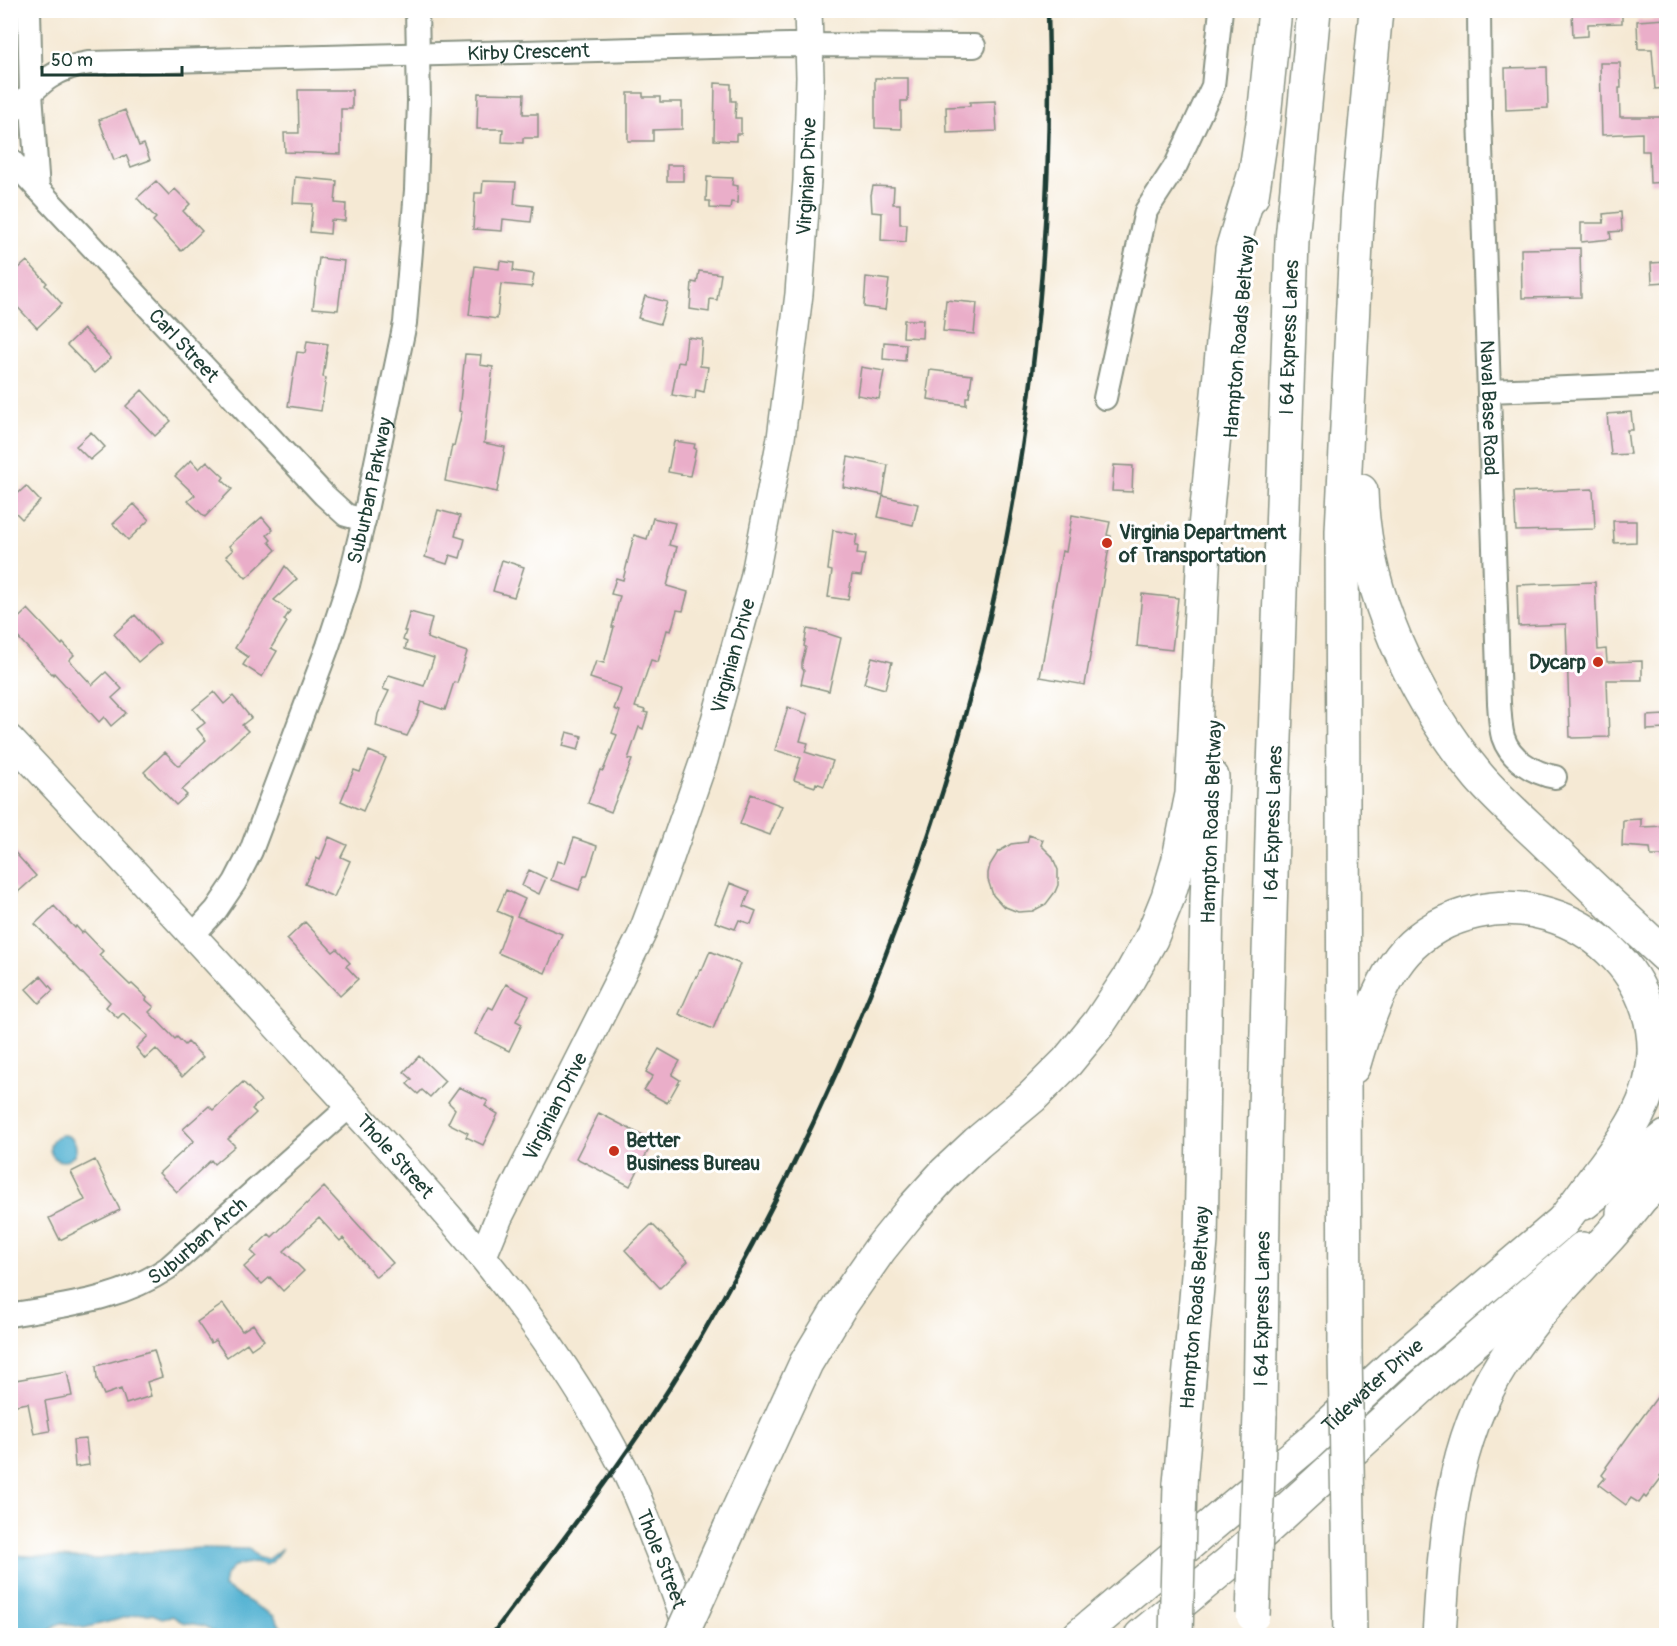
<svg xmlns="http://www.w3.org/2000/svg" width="1677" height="1646" font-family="Pangolin,sans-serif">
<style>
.water{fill:#55b3d3;stroke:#3a7884;stroke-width:1.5}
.building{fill:#eaaec9}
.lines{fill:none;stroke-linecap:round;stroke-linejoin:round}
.minor-casing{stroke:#8a9384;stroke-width:26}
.tertiary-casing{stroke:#8a9384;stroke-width:30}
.primary-casing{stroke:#8a9384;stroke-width:36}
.trunk-casing{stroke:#8a9384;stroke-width:36}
.motorway-casing{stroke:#8a9384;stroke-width:36}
.minor{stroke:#fff;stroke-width:22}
.tertiary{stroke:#fff;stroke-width:27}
.primary{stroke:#fff;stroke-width:33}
.trunk{stroke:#fff;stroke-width:33}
.motorway{stroke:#fff;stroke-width:33}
.rail{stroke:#1f3d34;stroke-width:4.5}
.motorway-bridge-casing{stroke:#8a9384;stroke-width:36;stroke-linecap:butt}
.motorway-bridge{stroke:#fff;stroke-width:33}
.poi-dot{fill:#c8321e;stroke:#fff;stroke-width:2}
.labels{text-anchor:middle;stroke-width:6;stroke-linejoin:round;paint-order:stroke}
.street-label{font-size:20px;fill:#1f3d34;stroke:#fff}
.poi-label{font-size:20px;font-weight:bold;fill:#1f3d34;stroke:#fff;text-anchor:start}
</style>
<rect width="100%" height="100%" fill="#fff"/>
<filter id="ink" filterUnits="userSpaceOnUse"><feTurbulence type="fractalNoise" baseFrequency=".0167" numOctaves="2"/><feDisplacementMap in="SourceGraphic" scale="12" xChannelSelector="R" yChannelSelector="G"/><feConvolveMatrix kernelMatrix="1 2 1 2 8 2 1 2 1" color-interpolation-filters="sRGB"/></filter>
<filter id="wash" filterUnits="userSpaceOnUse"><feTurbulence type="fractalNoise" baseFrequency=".008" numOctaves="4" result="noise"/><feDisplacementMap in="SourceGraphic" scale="24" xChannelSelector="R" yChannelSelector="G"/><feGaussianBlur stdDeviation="1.35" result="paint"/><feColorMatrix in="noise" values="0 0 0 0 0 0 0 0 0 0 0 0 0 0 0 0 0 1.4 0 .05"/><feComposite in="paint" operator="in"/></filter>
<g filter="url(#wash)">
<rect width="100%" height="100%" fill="#f5e9d4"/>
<!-- water -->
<path class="water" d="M50 1148a13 13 0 1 1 26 0a13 13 0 1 1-26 0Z
M 201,1548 L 249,1549 L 259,1558 L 268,1559 L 282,1548 L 272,1562 L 266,1565 L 255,1562 L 234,1566 L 226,1575 L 224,1587 L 274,1616 L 281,1627 L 289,1635 L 219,1635 L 205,1626 L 182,1622 L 172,1616 L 162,1618 L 152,1614 L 140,1614 L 84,1628 L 62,1623 L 56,1625 L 45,1635 L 11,1635 L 11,1555 L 99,1559 L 133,1553 Z"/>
<g id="blocks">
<!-- building -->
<path class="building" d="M 1572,10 L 1622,10 L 1622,23 L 1588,24 L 1588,36 L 1573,37 Z
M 1666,19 L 1666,88 L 1655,89 L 1652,49 L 1638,49 L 1637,21 Z
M 1600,63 L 1620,63 L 1621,88 L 1619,88 L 1620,117 L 1666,117 L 1666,182 L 1650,183 L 1649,151 L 1642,151 L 1642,133 L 1602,135 Z
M 1547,67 L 1548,108 L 1506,110 L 1505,68 Z
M 875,78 L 908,78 L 908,101 L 901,101 L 901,129 L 875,128 Z
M 715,83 L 731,84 L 731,101 L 736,101 L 735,118 L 741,118 L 741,134 L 736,134 L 736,141 L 714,140 Z
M 298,90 L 352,90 L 352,109 L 341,109 L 341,154 L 285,152 L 284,133 L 299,133 Z
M 478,93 L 524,94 L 523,114 L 538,114 L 538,138 L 523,138 L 523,143 L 502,142 L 503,129 L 477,129 Z
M 628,93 L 643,93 L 643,97 L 660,97 L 660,102 L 682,102 L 682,129 L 653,130 L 653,141 L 628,141 Z
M 995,101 L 997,131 L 947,133 L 946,107 L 970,106 L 970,102 Z
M 125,110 L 139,146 L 144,144 L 150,160 L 131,167 L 126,155 L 114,160 L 99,120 Z
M 667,165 L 683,165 L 683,181 L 667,181 Z
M 295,177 L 337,181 L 335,203 L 346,204 L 345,221 L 331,220 L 330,234 L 310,232 L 313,204 L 293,203 Z
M 707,177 L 733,178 L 732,185 L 738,186 L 737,203 L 731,202 L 730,209 L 710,208 L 710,201 L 706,201 Z
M 156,181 L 169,195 L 175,189 L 190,204 L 183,211 L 202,231 L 181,251 L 153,221 L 156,218 L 137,198 Z
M 483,181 L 516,182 L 514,204 L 533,206 L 531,222 L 503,219 L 502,231 L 473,229 L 475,193 L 482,193 Z
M 873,186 L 894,187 L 893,204 L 900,204 L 900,224 L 907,224 L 906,242 L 881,240 L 882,213 L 872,212 L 871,195 Z
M 1621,212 L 1622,231 L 1610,232 L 1611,239 L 1581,242 L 1581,223 L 1604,223 L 1603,214 Z
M 1580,248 L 1581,297 L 1522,298 L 1521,249 Z
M 319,258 L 344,261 L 338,310 L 313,308 Z
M 27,261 L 47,283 L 45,285 L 62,304 L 37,328 L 10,299 L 10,276 Z
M 500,261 L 514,263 L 513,271 L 534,274 L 532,287 L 501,284 L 497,319 L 469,315 L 475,266 L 499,269 Z
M 1666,262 L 1666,282 L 1652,283 L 1651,263 Z
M 699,271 L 721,274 L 717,300 L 710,299 L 709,312 L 690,309 L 692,282 L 697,283 Z
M 866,277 L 889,280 L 885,310 L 864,307 Z
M 645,296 L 667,302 L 660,324 L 638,318 Z
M 946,300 L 977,303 L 974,334 L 943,331 Z
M 904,320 L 923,320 L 922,338 L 903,337 Z
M 84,329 L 111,358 L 94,373 L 67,345 Z
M 687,337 L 702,339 L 700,366 L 708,367 L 704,392 L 696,390 L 695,399 L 672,395 L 678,362 L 684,363 Z
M 307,341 L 328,344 L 323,377 L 326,378 L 321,411 L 288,406 L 297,352 L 305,353 Z
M 884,342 L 906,344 L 905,361 L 883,359 Z
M 465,354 L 481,355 L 480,365 L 493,367 L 484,443 L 505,447 L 497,492 L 445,481 L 452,445 L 454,446 L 462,412 L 459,411 Z
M 861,367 L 884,371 L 879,399 L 857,395 Z
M 930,370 L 972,375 L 969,397 L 966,397 L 966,405 L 928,399 L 929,392 L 927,391 Z
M 142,390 L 171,421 L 155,436 L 126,406 Z
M 1631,412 L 1633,430 L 1627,430 L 1630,454 L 1611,455 L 1607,414 Z
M 91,432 L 105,447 L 90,460 L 76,446 Z
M 674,441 L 695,444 L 694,448 L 696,449 L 690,476 L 668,472 Z
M 848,457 L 888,465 L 883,495 L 843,487 Z
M 191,460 L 199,469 L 207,461 L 224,477 L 222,480 L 232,489 L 205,517 L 188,501 L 195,495 L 175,476 Z
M 1114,465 L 1133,466 L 1132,492 L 1112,491 Z
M 26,486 L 40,501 L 22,519 L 10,507 L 10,501 Z
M 1593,489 L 1595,529 L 1516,531 L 1514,492 Z
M 883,496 L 918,504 L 913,525 L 878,517 Z
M 134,504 L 149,520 L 128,540 L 113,524 Z
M 438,510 L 460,516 L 455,536 L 465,539 L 460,558 L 450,555 L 447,564 L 425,557 Z
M 1072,515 L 1110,522 L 1107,535 L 1111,536 L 1085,685 L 1040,677 L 1062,551 L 1066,552 Z
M 262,517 L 273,530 L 267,535 L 271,540 L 269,542 L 276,550 L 246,578 L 226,556 L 233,550 L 229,546 Z
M 653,518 L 675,523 L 669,545 L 677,547 L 667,586 L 688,592 L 683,611 L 677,610 L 671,631 L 667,630 L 658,662 L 651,660 L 635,707 L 645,710 L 644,712 L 648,713 L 643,729 L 639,727 L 628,759 L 632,760 L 611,812 L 588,803 L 600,770 L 603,771 L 617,735 L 612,733 L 620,711 L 614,709 L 621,690 L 620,688 L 590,678 L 596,661 L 604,663 L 614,627 L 612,627 L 620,596 L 611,594 L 616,578 L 623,580 L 634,535 L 647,539 Z
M 1613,521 L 1636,521 L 1636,542 L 1614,543 Z
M 833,530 L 857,535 L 855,546 L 858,546 L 857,554 L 865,555 L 861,576 L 852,575 L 848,600 L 828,597 L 832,571 L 828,570 Z
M 502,560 L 524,567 L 514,597 L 493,591 Z
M 285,566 L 297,579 L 274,600 L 290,611 L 284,620 L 287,622 L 271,648 L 277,651 L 262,677 L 243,665 L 248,657 L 235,648 Z
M 1595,582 L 1598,650 L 1606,649 L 1607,662 L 1642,661 L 1642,680 L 1607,680 L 1609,737 L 1572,738 L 1572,737 L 1570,737 L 1566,624 L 1518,626 L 1517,585 Z
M 1142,594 L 1178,598 L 1172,650 L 1137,646 Z
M 28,609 L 62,645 L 63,643 L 74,655 L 69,660 L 92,685 L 106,672 L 122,689 L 112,698 L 126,713 L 111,726 L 104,717 L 99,722 L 54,673 L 53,675 L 10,629 L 10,626 Z
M 410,612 L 432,618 L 427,638 L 467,652 L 457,683 L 454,682 L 445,710 L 421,702 L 417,716 L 407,736 L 376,726 L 378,714 L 389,691 L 383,689 L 389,675 L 424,686 L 434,658 L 405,649 L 407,642 L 403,640 L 406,631 L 404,631 Z
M 135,615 L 160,643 L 138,662 L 114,634 Z
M 807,629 L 823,632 L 841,638 L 829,691 L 801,684 L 804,671 L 802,668 L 802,662 L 806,647 L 804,646 Z
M 872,657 L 892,662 L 885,689 L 864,683 Z
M 214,692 L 224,704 L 233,696 L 251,718 L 242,725 L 248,731 L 182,790 L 187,795 L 176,805 L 144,772 L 165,752 L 179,766 L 206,740 L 197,729 L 205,723 L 193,709 Z
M 788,707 L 808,714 L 800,741 L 808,743 L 805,752 L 833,761 L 824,786 L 816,783 L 815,787 L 794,780 L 801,758 L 775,750 Z
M 1665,715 L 1665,729 L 1647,730 L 1647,716 Z
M 567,732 L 582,736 L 578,750 L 563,746 Z
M 369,751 L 386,758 L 363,811 L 341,801 L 354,770 L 360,772 Z
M 751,794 L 782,806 L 770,835 L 740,824 Z
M 1641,819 L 1641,827 L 1666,826 L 1666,856 L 1651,856 L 1650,848 L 1622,846 L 1623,820 Z
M 1029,835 L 1043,840 L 1041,845 L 1052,856 L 1058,870 L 1058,885 L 1055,892 L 1046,904 L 1033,911 L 1018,912 L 1003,906 L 993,895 L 988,880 L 988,873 L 990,865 L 998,852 L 1011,844 L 1027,842 Z
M 329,837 L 347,845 L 341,857 L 350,861 L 334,897 L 305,884 L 316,860 L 316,858 L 320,860 Z
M 574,838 L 597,846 L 587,876 L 584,876 L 579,890 L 551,880 L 557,861 L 565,863 Z
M 10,847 L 36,876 L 18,892 L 10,884 Z
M 529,870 L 546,878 L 539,894 L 522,886 Z
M 730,883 L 750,891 L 744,906 L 756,911 L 751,924 L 739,920 L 735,929 L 715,922 Z
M 506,890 L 525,899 L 517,916 L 562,934 L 545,973 L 498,953 L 511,917 L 497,911 Z
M 54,906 L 75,928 L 76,926 L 82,933 L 84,931 L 103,951 L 99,955 L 130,985 L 132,984 L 147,998 L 146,1000 L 154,1007 L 149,1012 L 175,1039 L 177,1037 L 185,1045 L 188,1042 L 203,1057 L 182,1077 L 156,1049 L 145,1059 L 136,1048 L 148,1036 L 123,1013 L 118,1018 L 106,1007 L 110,1002 L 35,924 Z
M 305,922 L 333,952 L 337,949 L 350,963 L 346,966 L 358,979 L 340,996 L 287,939 Z
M 710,951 L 740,964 L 713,1029 L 679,1014 L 696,976 L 697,977 L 700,969 L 702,970 Z
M 41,976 L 53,990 L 39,1003 L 26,989 Z
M 506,984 L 529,996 L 516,1021 L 522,1024 L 509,1051 L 475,1034 L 489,1007 L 493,1009 Z
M 659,1049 L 680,1061 L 672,1075 L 680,1080 L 667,1103 L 644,1090 L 653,1076 L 646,1072 Z
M 419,1056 L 445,1081 L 430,1097 L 422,1090 L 418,1094 L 407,1084 L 412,1079 L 404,1072 Z
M 243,1082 L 261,1101 L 252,1109 L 256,1113 L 228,1139 L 235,1146 L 214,1164 L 211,1160 L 177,1192 L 159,1173 L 194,1141 L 183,1129 L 209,1106 L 213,1110 Z
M 459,1087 L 488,1101 L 485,1106 L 498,1114 L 483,1145 L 466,1137 L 468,1133 L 448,1123 L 455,1109 L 448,1102 Z
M 599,1113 L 653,1141 L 630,1186 L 576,1158 Z
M 95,1160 L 120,1210 L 60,1240 L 49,1218 L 85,1200 L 71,1172 Z
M 324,1187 L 393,1263 L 376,1277 L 343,1238 L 340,1241 L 319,1218 L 284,1251 L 304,1271 L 283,1291 L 270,1277 L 262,1284 L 258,1280 L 257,1281 L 244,1267 L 256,1256 L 251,1251 L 269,1234 L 272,1237 Z
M 652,1224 L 688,1261 L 660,1288 L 625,1250 Z
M 223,1304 L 242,1331 L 253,1324 L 264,1340 L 251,1349 L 247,1343 L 227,1357 L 215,1340 L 211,1343 L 197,1322 Z
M 154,1350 L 162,1377 L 147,1382 L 151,1396 L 126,1404 L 121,1389 L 104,1395 L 97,1379 L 96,1366 Z
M 67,1371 L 72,1396 L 45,1401 L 50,1431 L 34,1434 L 28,1403 L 10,1406 L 10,1381 Z
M 1666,1385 L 1666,1467 L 1660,1476 L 1662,1477 L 1646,1498 L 1644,1496 L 1639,1503 L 1631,1498 L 1626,1505 L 1599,1485 L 1605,1478 L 1602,1475 L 1607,1468 L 1606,1467 L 1632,1431 Z
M 86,1439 L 89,1465 L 75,1467 L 73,1440 Z"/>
</g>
</g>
<g filter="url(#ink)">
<use href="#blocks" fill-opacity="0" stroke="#8a9384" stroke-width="1.5"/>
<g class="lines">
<defs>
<g id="minor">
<path d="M 29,10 L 31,93 L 38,189"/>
<path id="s1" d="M 1479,10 L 1480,115 L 1499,703 C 1500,714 1500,726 1503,737 C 1510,759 1533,773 1555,777"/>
<path id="s2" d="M 10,114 C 36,88 51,68 89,63 L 789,45 L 974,46"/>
<path id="s3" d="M 10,159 L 324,495 L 346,515 L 364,520"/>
<path d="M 1489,391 L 1666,384"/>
<path d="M 1105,398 L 1146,211 L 1176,165 L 1213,86 L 1221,10"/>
<path id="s4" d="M 193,935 L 216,910 L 235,882 L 251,851 L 328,646 L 348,585 L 364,520 L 405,323 L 416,190 L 419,101 L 417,10"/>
<path id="s5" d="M 10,1315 C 66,1305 120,1300 168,1268 L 350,1106"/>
</g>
<g id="tertiary">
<path id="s6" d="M 10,739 C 108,843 204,948 301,1053 C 418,1180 539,1306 620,1461 C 634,1486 644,1513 654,1539 C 667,1571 680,1602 689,1636"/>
<path id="s7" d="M 483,1256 L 499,1217 L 641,936 L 665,872 L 704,760 L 754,579 L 781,438 L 799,294 L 807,181 L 810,77 L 808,10"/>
</g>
<path id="primary" d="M 1584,1203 L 1666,1137"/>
<g id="trunk">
<path d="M 1623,1213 L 1666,1176"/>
<path id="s8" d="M 1079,1636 L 1307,1445 L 1391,1367 L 1563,1221"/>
<path d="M 1141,1636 L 1230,1562 L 1426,1383 L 1582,1249"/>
</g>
<g id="motorway">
<path d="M 1252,196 L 1264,117 L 1275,10"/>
<path d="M 1361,491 C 1364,593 1414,699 1479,777 C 1499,800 1522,820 1544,841 C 1584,880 1625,918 1666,956"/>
<path d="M 1353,1067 C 1363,1032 1381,979 1405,952 C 1424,931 1449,918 1476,912 C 1575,889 1676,980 1650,1083 C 1642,1115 1623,1140 1604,1166 C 1590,1184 1577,1203 1563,1221"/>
<path d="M 1345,1353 L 1342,531 L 1358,202 L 1376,10"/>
<path id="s9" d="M 1260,1414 L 1264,1149 L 1273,798 L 1292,240 L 1314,10"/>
<path id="s10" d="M 1180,1484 L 1201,1241 L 1207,900 L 1212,777"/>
<path d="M 1348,1519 L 1350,1636"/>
<path d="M 730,1528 L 806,1363 L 841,1305 L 880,1249 L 914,1207 L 945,1173 L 977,1143 L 1032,1097 L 1067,1062 L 1099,1023 L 1129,978 L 1151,939 L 1168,897 L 1178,863 L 1192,794 L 1205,528 L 1232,250 L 1254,176"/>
<path d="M 1439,1636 C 1445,1542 1450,1445 1502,1364 C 1532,1317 1570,1279 1607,1239 C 1621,1224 1633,1208 1645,1193"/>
</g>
</defs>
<!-- minor casing -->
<use href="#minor" class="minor-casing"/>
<!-- tertiary casing -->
<use href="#tertiary" class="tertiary-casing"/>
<!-- primary casing -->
<use href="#primary" class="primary-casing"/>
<!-- trunk casing -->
<use href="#trunk" class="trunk-casing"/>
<!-- motorway casing -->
<use href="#motorway" class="motorway-casing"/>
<!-- minor -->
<use href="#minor" class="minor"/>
<!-- tertiary -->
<use href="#tertiary" class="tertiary"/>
<!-- primary -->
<use href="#primary" class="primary"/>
<!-- trunk -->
<use href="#trunk" class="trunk"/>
<!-- motorway -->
<use href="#motorway" class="motorway"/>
<!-- rail -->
<path class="rail" d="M 491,1636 C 563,1539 638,1444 699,1340 C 822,1129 918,903 978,666 C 1032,453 1054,230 1048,10"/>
<defs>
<path id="motorway-bridge" d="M 1345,1353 L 1348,1519
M 1253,1615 L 1260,1414
M 681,1636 L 730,1528
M 1176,1636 L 1180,1484"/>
</defs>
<!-- motorway-bridge casing -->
<use href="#motorway-bridge" class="motorway-bridge-casing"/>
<!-- motorway-bridge -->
<use href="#motorway-bridge" class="motorway-bridge"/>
</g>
</g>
<!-- markers -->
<g class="poi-dot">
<circle cx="1107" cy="543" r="6"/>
<circle cx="1598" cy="662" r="6"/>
<circle cx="614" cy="1151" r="6"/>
</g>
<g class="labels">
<!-- street labels -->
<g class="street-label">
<text dy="7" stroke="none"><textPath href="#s2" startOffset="536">Kirby Crescent</textPath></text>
<text dy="7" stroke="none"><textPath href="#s7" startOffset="1138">Virginian Drive</textPath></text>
<text transform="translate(1239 337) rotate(-85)" y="7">Hampton Roads Beltway</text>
<text dy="7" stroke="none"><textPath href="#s9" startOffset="1077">I 64 Express Lanes</textPath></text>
<text dy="7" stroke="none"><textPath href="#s3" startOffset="255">Carl Street</textPath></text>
<text dy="7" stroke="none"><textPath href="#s1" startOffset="398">Naval Base Road</textPath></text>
<text dy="7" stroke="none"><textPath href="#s4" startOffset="483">Suburban Parkway</textPath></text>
<text dy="7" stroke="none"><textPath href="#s7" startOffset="652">Virginian Drive</textPath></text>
<text transform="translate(1211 822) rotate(-88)" y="7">Hampton Roads Beltway</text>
<text dy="7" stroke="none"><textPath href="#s9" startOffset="591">I 64 Express Lanes</textPath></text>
<text dy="7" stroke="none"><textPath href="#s7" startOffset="166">Virginian Drive</textPath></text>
<text dy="7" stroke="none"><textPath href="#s6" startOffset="568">Thole Street</textPath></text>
<text dy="7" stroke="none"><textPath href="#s5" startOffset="206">Suburban Arch</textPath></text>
<text dy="7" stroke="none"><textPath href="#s10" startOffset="177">Hampton Roads Beltway</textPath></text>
<text dy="7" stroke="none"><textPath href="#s9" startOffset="105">I 64 Express Lanes</textPath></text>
<text dy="7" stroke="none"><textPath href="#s8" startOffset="386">Tidewater Drive</textPath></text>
<text dy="7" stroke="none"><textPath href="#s6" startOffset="1054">Thole Street</textPath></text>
</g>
<!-- poi labels -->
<g class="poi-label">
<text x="1119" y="539">Virginia Department<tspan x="1119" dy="23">of Transportation</tspan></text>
<text x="1586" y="669" text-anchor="end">Dycarp</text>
<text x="626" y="1147">Better<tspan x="626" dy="23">Business Bureau</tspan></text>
</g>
</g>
<!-- margin -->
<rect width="1677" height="1646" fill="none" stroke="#fff" stroke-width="36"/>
<!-- scale -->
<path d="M42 66v9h140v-9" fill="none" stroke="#1f3d34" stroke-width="3"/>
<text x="51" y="66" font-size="18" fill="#1f3d34" stroke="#ffffff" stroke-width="4.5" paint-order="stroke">50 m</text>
</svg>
